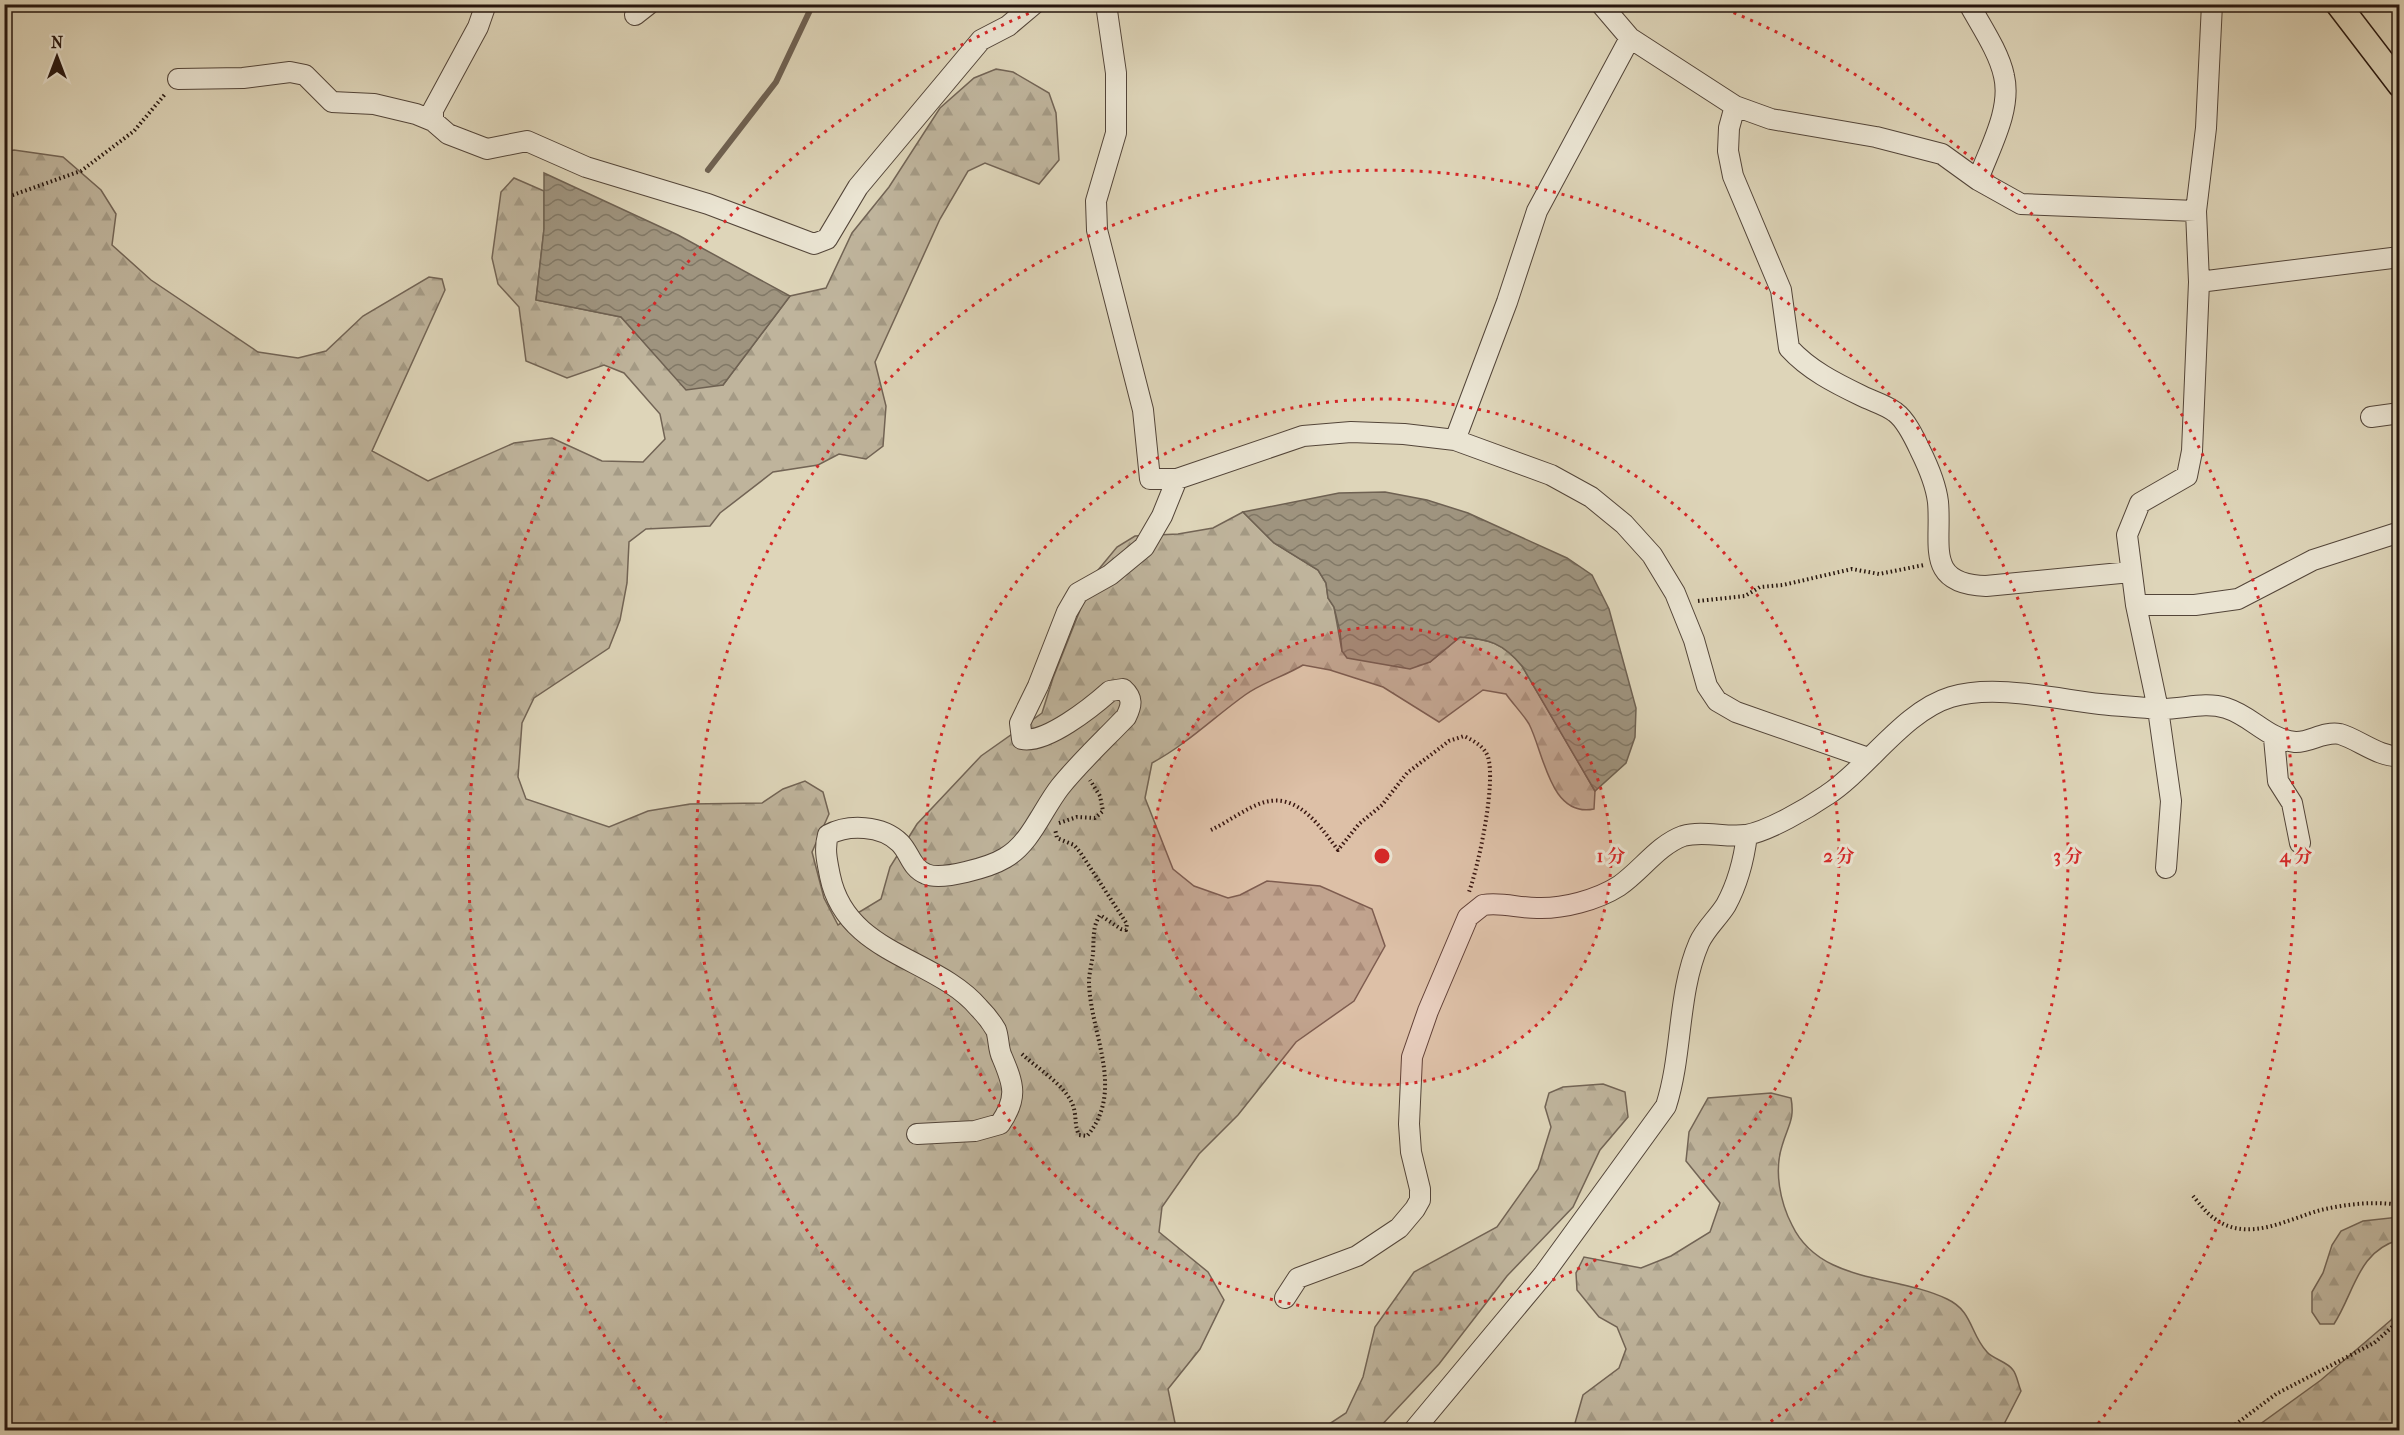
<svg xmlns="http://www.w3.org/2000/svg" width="2404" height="1435" font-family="'IM FELL French Canon','Noto Serif JP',serif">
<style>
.forest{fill:url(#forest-firs);stroke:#726455;stroke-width:1.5}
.water{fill:url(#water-waves);stroke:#6e6152;stroke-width:1.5}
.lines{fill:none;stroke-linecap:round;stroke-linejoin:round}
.stream{stroke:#6e6152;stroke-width:6}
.minor-casing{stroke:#534539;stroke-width:22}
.major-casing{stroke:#25150e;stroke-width:27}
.path{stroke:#25150e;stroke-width:4;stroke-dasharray:1.5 3;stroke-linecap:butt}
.minor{stroke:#eae4d2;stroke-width:20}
.major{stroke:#ded5b9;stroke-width:24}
.ring{fill:none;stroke:#d62828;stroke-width:3;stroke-dasharray:3 6}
.centre{fill:#d62828;stroke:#eae4d2;stroke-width:3}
.ring-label{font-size:18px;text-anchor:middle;font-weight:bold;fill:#d62828;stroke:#eae4d2;stroke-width:6;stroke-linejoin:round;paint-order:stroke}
</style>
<defs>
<pattern id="forest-firs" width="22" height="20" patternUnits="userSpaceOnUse" patternTransform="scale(1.5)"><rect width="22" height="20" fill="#bfb49c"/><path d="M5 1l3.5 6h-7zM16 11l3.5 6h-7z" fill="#a49a85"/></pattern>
<pattern id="water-waves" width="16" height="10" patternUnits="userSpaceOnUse" patternTransform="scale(1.5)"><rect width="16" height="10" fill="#9f947f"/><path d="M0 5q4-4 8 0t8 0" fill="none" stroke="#817866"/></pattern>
</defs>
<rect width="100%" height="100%" fill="#ded5b9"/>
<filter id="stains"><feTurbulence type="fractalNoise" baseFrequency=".00333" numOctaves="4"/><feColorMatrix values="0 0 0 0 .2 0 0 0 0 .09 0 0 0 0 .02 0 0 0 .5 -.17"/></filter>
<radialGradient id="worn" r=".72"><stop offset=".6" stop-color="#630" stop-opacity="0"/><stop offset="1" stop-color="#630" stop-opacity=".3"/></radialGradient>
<!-- forest -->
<path class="forest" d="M 996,69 L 1013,72 L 1049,93 L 1056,113 L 1059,160 L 1039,184 L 985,163 L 968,171 L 940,219 L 875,362 L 886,406 L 883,446 L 866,459 L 839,454 L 818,465 L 773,472 L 720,513 L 710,526 L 646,529 L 629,542 L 627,583 L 620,620 L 609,648 L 534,698 L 522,723 L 518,777 L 526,799 L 609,827 L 648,811 L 690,804 L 762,803 L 783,789 L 805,781 L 823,792 L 829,814 L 812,852 L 824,898 L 838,925 L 881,899 L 890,867 L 917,824 L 981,756 L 1042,713 L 1053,678 L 1094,575 L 1117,547 L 1135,536 L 1178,534 L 1213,528 L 1243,512 L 1274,543 L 1318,570 L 1326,583 L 1328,598 L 1334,607 L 1342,651 L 1430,662 L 1460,637 C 1489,639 1503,643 1522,666 L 1595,791 L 1594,809 C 1550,818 1544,753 1529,724 C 1523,714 1513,704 1506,694 L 1483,690 L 1439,722 L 1383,687 L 1330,670 L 1303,665 C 1285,676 1261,683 1245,695 C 1213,718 1187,744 1152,763 L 1145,798 L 1173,869 L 1194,886 L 1228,898 L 1240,895 L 1267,881 L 1320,886 L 1372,909 L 1385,946 L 1354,1001 L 1296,1042 L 1238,1115 L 1199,1154 L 1162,1207 L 1159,1232 L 1208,1272 L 1224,1300 L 1200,1349 L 1168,1389 L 1175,1423 L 1184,1430 L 5,1430 L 5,152 L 14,150 L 63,157 L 101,190 L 116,214 L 112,245 L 151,280 L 258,352 L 298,358 L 326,351 L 363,316 L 429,277 L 442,279 L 445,290 L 372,451 L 428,481 L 514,443 L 552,438 L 602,461 L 643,462 L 665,439 L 660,414 L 624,373 L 604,365 L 567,378 L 526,361 L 519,307 L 498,284 L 492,258 L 501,192 L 514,178 L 544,191 L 544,229 L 536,300 L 621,317 L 652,351 L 723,385 L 790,296 L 826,288 L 852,233 L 889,187 L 940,108 L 974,78 Z
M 1603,1084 L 1625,1092 L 1628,1117 L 1600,1150 L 1573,1207 L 1507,1276 L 1439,1364 L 1377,1430 L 1320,1430 L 1346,1413 L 1363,1377 L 1375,1327 L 1414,1272 L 1497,1227 L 1538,1169 L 1551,1127 L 1545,1107 L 1549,1093 L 1563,1087 Z
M 1771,1093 L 1791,1098 C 1795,1120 1788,1125 1782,1146 C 1774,1171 1780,1202 1792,1225 C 1820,1284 1895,1274 1947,1299 C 1973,1311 1970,1334 1987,1352 C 1993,1359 2008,1362 2013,1370 C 2017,1375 2018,1384 2021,1391 L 2001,1430 L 1573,1430 L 1583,1395 L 1619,1368 L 1626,1349 L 1617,1327 L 1599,1317 L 1577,1290 L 1576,1273 L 1584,1257 L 1641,1268 L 1671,1256 L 1710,1232 L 1720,1203 L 1686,1161 L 1689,1132 L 1708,1098 Z
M 2399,1217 L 2399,1240 C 2358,1251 2355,1291 2334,1324 L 2320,1324 L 2312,1312 L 2312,1292 L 2323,1273 L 2332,1245 L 2341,1231 L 2363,1221 Z
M 2399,1310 L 2399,1430 L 2252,1430 L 2321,1380 L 2391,1320 Z"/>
<!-- water -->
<path class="water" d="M 544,173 L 678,235 L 790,296 L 723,385 L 686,390 L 621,317 L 536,300 L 544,229 Z
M 1385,492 L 1427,500 L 1468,513 L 1567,558 L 1592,575 L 1609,609 L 1636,708 L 1635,737 L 1626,763 L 1595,791 L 1522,666 C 1503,643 1489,639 1460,637 L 1430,662 L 1410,669 L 1347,658 L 1342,651 L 1340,632 L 1334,607 L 1328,598 L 1326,583 L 1318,570 L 1274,543 L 1243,512 L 1339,493 Z"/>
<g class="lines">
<!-- stream -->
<path class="stream" d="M 708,170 L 776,82 L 813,4"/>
<defs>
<path id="minor" d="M 1106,4 L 1116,73 L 1116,133 L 1096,201 L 1097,230 L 1143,410 L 1150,479 L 1177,479 L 1303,436 L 1351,432 L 1404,434 L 1455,440 L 1551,475 L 1591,497 L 1624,524 L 1652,555 L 1675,593 L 1694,640 L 1707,686 L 1717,701 L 1736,712 L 1868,758
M 1601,4 L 1630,38 L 1735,106 L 1771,119 L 1876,137 L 1942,154 L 1978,180 L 2021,204 L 2196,211 L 2199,282 L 2192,451 L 2187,476 L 2140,503 L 2127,535 L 2136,605 L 2158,709 C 2182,710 2203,701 2226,708 C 2252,716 2267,739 2295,742 C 2310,743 2323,731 2340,734 C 2358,739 2380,758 2400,756
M 1969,4 C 1981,26 1999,52 2004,76 C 2012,110 1989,149 1978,180
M 635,15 L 649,4
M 178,79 L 243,78 L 290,72 L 305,75 L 332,102 L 374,104 L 416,114 L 433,121 L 448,134 L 487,149 L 527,141 L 586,167 L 708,204 L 814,244 L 827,239 L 858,187 L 981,40 L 1008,26 L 1034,4
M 1735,106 L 1729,128 L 1728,151 L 1733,176 L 1781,290 L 1789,348 C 1809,370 1835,383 1862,396 C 1872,401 1886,405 1895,412 C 1906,420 1914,437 1920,450 C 1928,466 1936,485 1938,502 C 1942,544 1924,584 1986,586 L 2131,572
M 433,121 L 433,110 L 478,27 L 486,4
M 2196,211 L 2206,128 L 2212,4
M 2199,282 L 2400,257
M 2371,417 L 2400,413
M 1455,440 L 1507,302 L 1537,211 L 1630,38
M 2136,605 L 2195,605 L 2238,599 L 2313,560 L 2400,532
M 2274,738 L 2278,781 L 2292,803 L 2300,843
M 917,1134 L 975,1131 L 1000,1124 C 1018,1098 1014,1085 1002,1057 C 998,1049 999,1038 996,1030 C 992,1023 985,1014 979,1008 C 936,957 846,955 830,876 C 827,861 824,849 828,835 C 848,824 882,825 900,843 C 910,853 911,868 926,874 C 942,881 990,867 1005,858 C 1031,843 1042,810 1060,787 C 1080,762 1104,740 1126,717 C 1132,705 1133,698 1123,689 L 1110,691 C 1092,707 1046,744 1022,739 L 1020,723 L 1038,686 L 1067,612 L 1078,593 L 1110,575 L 1144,547 L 1162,516 L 1177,479
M 1285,1298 L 1298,1278 L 1357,1256 L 1399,1228 L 1415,1209 L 1420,1200 L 1420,1189 L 1411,1152 L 1409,1124 L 1412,1057 L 1428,1011 L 1468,917 L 1483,905 C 1502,902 1518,908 1537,908 C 1563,909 1597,900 1619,886 C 1641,871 1658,845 1683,836 C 1703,830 1726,838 1746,835 C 1769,831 1808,808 1827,795 C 1867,769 1904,711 1951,697 C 1994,684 2056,699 2100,704 C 2119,706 2139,707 2158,709 L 2171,801 L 2166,868
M 1414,1430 L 1544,1274 L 1666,1106 C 1683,1053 1677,994 1699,943 C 1705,929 1718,918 1726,905 C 1738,883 1744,859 1747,835"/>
<path id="major" d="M 2338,4 L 2400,85"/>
</defs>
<!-- minor casing -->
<use href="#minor" class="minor-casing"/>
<!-- major casing -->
<use href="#major" class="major-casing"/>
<!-- path -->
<path class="path" d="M 4,198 L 81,171 L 134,131 L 166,93
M 1698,601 L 1745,596 L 1760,587 L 1783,585 L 1852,569 L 1879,574 L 1924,565
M 1059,823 L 1077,817 L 1095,818 L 1103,811 L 1100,796 L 1090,780
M 1211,830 C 1228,822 1247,807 1265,802 C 1299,793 1321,828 1338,850 L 1359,824 L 1382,805 L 1407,773 L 1449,741 L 1464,736 C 1474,741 1484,746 1488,757 C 1496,784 1479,864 1469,892
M 1022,1054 C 1037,1068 1063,1084 1072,1103 C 1077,1114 1074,1125 1079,1135 L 1087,1136 C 1126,1090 1090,1034 1089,982 C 1089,973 1092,963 1093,954 C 1094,940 1092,927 1100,915 L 1121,929 L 1126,930 L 1127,924 L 1080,852 L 1074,845 L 1057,838 L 1055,829
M 2193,1196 C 2199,1203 2207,1214 2215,1219 C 2249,1243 2287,1219 2321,1210 C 2346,1204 2374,1201 2400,1205
M 2228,1430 L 2276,1394 L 2374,1343 L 2400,1320"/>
<!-- minor -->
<use href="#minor" class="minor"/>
<!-- major -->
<use href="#major" class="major"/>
</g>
<!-- distance rings -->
<circle cx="1382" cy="856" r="229" fill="#d62828" fill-opacity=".12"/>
<g class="ring">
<circle cx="1382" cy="856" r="229"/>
<circle cx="1382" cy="856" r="457"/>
<path d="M1003 1428A686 686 0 1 1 1761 1428"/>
<path d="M667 1425A914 914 0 0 1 1047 6M1717 6A914 914 0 0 1 2097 1425"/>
</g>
<circle cx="1382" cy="856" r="9" class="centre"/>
<g class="ring-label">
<text x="1611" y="862">1 分</text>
<text x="1839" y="862">2 分</text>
<text x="2068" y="862">3 分</text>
<text x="2296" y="862">4 分</text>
</g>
<!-- margin -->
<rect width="2404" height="1435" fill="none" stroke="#ded5b9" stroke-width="24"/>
<rect x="6" y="6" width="2392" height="1423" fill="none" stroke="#25150e" stroke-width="3"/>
<rect x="12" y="12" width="2380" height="1411" fill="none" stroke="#25150e" stroke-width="1.5"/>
<!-- north arrow -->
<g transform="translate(57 57)" stroke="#eae4d2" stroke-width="4.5" paint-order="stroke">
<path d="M0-4.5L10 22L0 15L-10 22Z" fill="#25150e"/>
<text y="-9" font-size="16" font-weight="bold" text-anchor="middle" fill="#25150e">N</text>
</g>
<rect width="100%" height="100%" filter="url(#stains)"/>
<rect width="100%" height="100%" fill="url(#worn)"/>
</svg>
